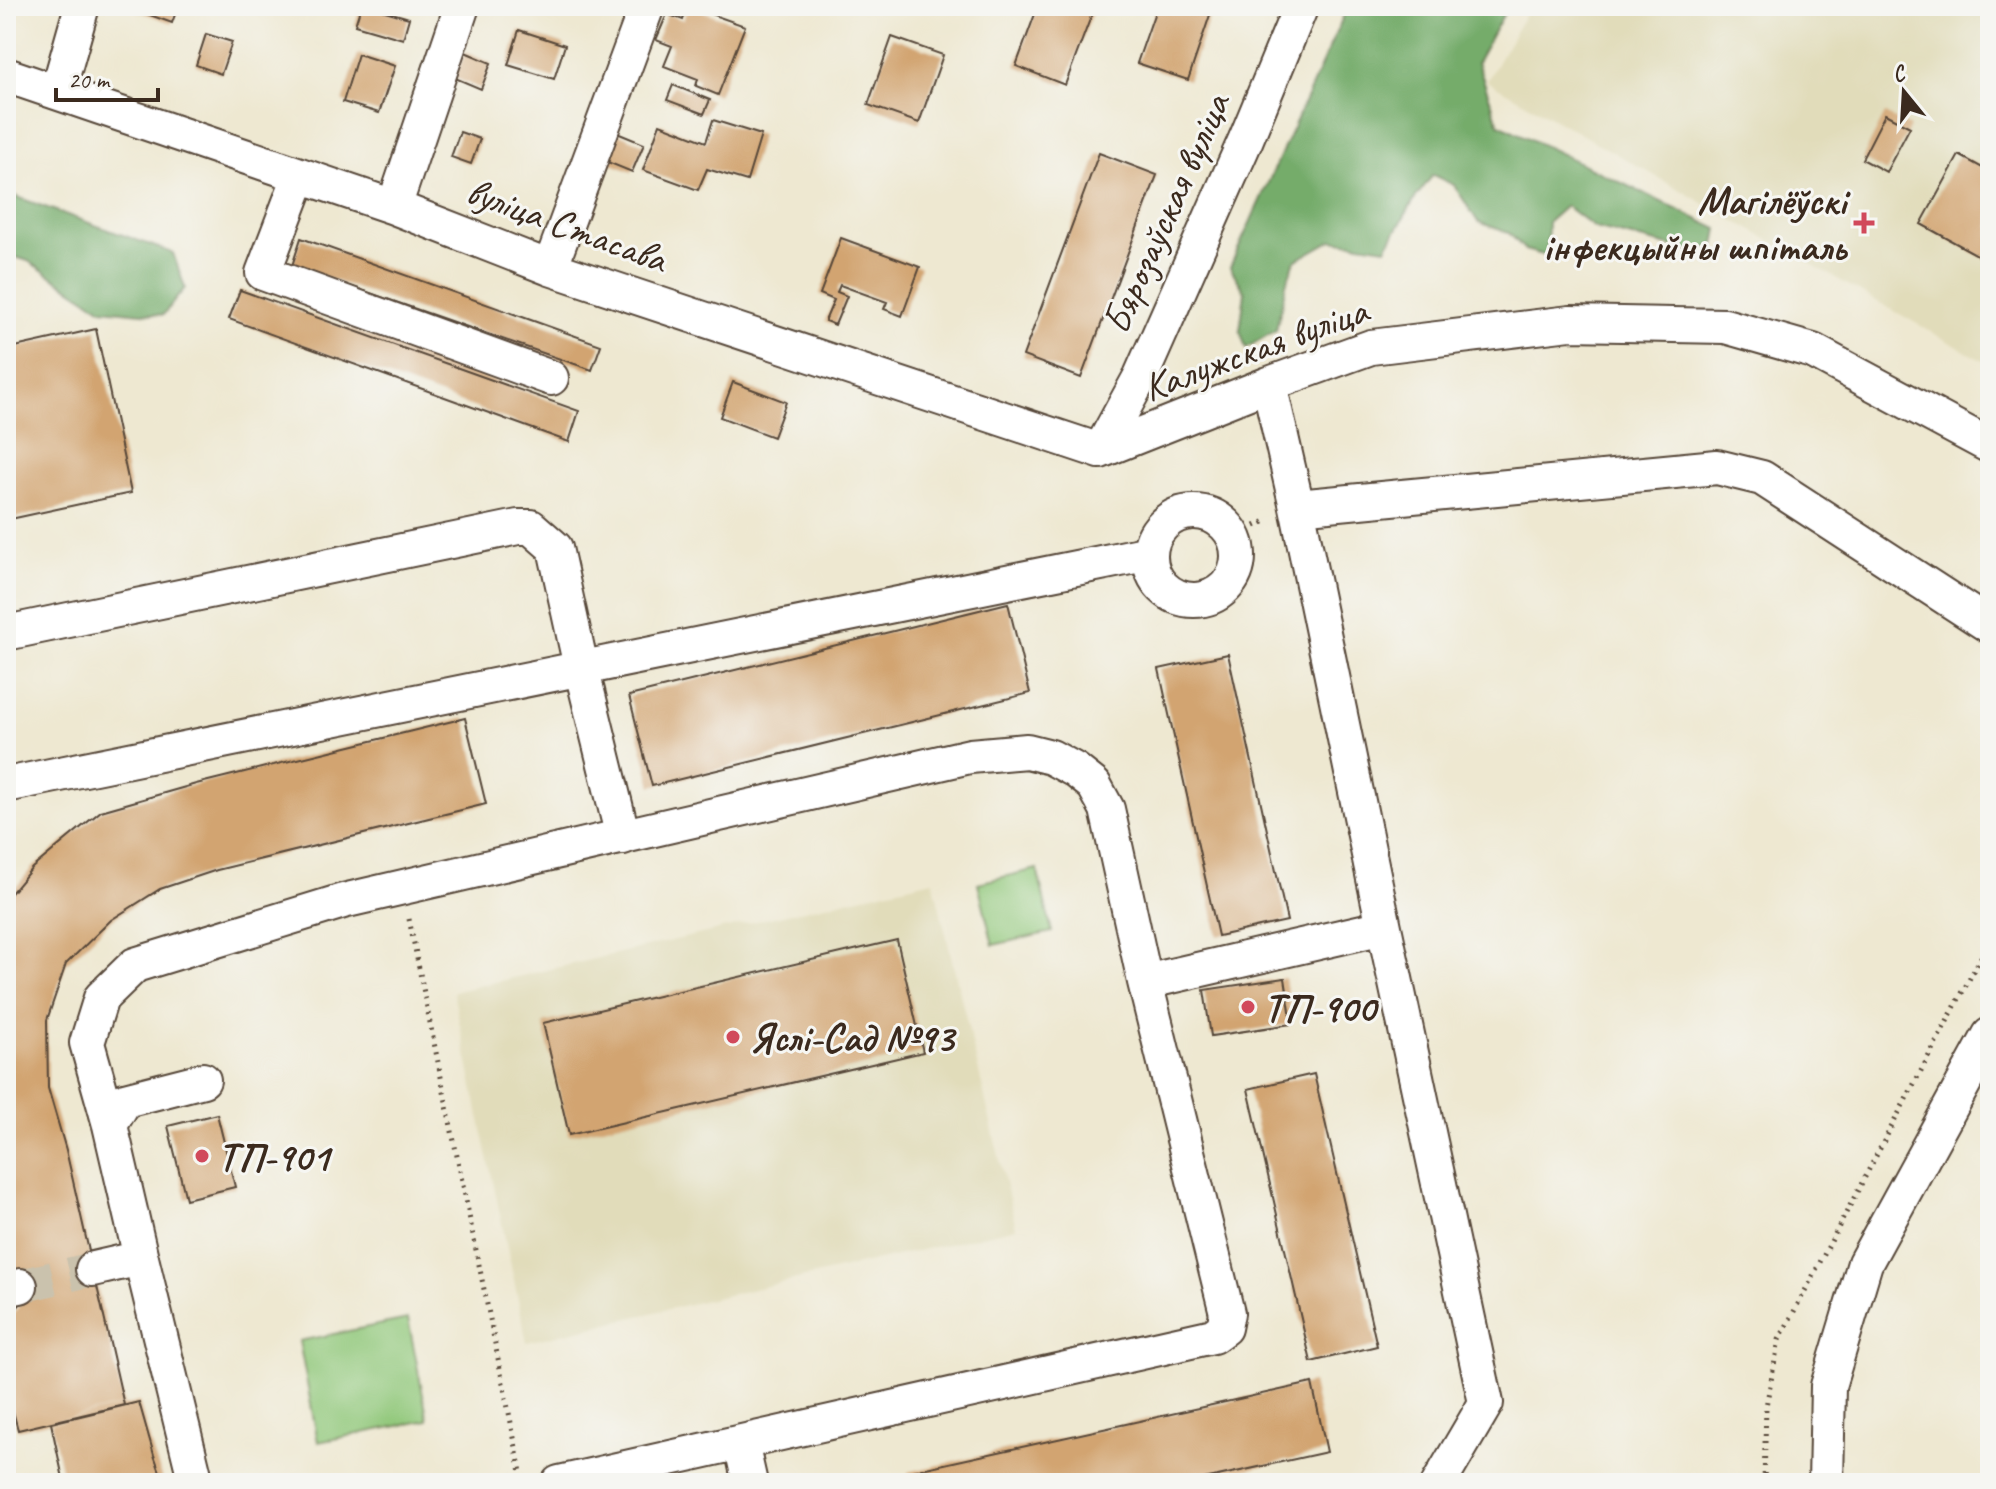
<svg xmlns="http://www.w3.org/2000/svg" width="1996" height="1489" font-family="Caveat,sans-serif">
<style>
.built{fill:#e1dcba}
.green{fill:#91c87a;stroke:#66794c;stroke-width:2}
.forest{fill:#74ac6a;stroke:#586b44;stroke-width:2}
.building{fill:#d2a471}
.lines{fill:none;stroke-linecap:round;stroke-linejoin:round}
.minor-tunnel{stroke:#cac2ad;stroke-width:34;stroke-dasharray:34 17;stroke-linecap:butt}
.minor-casing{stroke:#564639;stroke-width:38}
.path{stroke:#564639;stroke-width:5;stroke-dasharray:2 6;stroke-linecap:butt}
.minor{stroke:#fff;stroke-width:34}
.poi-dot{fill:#d1495b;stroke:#f6f6f2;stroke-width:3}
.labels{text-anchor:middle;stroke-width:6;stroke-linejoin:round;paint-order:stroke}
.poi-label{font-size:40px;font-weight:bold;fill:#3b2a1e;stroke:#f6f6f2;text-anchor:start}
.street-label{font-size:40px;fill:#3b2a1e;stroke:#f6f6f2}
</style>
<rect width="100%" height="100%" fill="#f6f6f2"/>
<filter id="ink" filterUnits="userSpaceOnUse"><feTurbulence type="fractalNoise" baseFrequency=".0125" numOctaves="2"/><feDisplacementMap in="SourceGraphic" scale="16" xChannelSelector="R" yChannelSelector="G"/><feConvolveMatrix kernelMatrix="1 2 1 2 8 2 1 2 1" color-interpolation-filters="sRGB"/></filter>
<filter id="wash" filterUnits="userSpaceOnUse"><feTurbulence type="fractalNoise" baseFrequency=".006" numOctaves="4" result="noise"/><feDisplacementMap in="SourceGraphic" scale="32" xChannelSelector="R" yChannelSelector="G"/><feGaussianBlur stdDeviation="1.8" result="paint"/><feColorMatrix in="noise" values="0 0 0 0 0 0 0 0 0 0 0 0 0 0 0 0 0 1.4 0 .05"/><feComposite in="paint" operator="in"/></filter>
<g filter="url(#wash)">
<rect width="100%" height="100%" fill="#eee8d1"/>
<!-- built -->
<path class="built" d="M 1530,6 L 1990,6 L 1990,365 L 1487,81 Z
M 933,880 L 1016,1228 L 527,1342 L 453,992 Z"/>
<!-- green -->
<path class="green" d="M 1037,869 L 1052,932 L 993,945 L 978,883 Z
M 408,1319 L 428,1420 L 318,1442 L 299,1341 Z"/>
<!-- forest -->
<path class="forest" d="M 1348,6 L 1508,6 L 1477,62 L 1499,124 L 1718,229 L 1715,245 L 1693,252 L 1595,228 L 1566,206 L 1548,222 L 1547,256 L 1525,250 L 1509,233 L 1478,222 L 1454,185 L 1433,175 L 1416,197 L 1386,248 L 1332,240 L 1295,261 L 1286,284 L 1276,330 L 1246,348 L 1240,331 L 1245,292 L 1230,267 Z
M 6,193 L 173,253 L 185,288 L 163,315 L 102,309 L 28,261 L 6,254 Z"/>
<g id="blocks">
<!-- building -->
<path class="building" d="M 125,6 L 178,6 L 172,23 Z
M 361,6 L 368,6 L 409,18 L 403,39 L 355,25 Z
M 688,6 L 745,26 L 718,95 L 696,86 L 698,79 L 664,66 L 672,46 L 656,40 L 667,14 L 683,20 Z
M 1038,6 L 1095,6 L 1065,85 L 1016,66 Z
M 1157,6 L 1213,6 L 1188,80 L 1137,63 Z
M 519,30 L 565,45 L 554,79 L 508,65 Z
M 206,34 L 232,42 L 221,74 L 196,65 Z
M 892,37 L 943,55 L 919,123 L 868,105 Z
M 465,52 L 491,63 L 481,89 L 455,78 Z
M 358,54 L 395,66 L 379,113 L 343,102 Z
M 673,85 L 710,100 L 704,114 L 667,100 Z
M 1885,114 L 1910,127 L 1886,172 L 1862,159 Z
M 713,120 L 761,135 L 747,181 L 707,169 L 698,190 L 643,170 L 660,124 L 706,142 Z
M 460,132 L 480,139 L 471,164 L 451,157 Z
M 617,133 L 644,144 L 632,172 L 605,161 Z
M 1099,153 L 1157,175 L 1081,378 L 1023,356 Z
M 1959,155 L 1990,172 L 1990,262 L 1921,224 Z
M 301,238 L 601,345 L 592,370 L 292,266 Z
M 841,238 L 920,267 L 902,316 L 884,309 L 887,302 L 840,285 L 837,292 L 847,296 L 835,325 L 825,321 L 834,300 L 820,294 Z
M 240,290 L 579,411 L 569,442 L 229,319 Z
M 96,329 L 131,493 L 6,520 L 6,349 Z
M 733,382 L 786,402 L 773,437 L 720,417 Z
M 1008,603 L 1030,693 L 652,786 L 629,696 Z
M 1228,654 L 1287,921 L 1218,936 L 1159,669 Z
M 465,718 L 486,804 L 217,870 L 160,889 L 111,920 L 66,964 L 47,1020 L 48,1088 L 66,1150 L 124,1405 L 18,1430 L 6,1385 L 6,1323 L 23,1300 L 17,1272 L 6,1270 L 6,899 L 32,868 L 101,811 L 196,784 Z
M 897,940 L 923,1052 L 569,1135 L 543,1023 Z
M 1285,978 L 1292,1024 L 1211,1036 L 1204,990 Z
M 1314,1074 L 1377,1346 L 1311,1362 L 1248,1089 Z
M 217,1114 L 235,1187 L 186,1199 L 168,1126 Z
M 1312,1383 L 1327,1452 L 1186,1483 L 910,1483 L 908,1472 Z
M 139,1402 L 154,1455 L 164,1483 L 64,1483 L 51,1423 Z"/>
</g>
</g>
<g filter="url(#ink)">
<use href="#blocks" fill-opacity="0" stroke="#564639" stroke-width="2"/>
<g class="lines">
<!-- minor-tunnel -->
<path class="minor-tunnel" d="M 20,1286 L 93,1269"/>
<defs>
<path id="minor" d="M 6,75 L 394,207 L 550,268 L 1100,451
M 58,91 L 82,6
M 300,176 L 263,273 L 551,378
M 394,207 L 462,6
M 550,268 L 647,6
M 1269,384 L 1297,507 L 1384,927 L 1486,1403 L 1439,1483
M 1100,451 L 1269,384 L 1371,347 L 1570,323 L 1725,326 L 1813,351 L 1990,446
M 1100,451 L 1141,376 L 1246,139 L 1301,6
M 1297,507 L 1717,467 L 1762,478 L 1990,626
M1150 556a44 44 0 1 1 88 0a44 44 0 1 1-88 0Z
M 6,633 L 518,527 L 531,527 L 555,548 L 581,667 L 623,837
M 6,785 L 1150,553
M 1145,982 L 1384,927
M 110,1125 L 87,1043 L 101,998 L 135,965 L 343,901 L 970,756 L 1027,751 L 1051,757 L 1075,770 L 1094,785 L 1107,809 L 1145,982 L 1227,1313 L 1224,1328 L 1213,1336 L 559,1483
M 93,1269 L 141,1258
M 6,1289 L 20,1286
M 741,1443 L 750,1483
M 196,1483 L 141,1258 L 110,1125 L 125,1100 L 203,1080
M 1826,1483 L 1828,1386 L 1865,1263 L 1990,1035"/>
</defs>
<!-- minor casing -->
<use href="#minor" class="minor-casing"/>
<!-- path -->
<path class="path" d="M 1233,536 L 1268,520
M 409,919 L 523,1482
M 1764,1483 L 1766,1406 L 1779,1340 L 1990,940"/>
<!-- minor -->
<use href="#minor" class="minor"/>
</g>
</g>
<!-- markers -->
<g class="poi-dot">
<path d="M1860 211h8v8h8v8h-8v8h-8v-8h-8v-8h8z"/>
<circle cx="1248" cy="1007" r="8"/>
<circle cx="733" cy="1037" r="8"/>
<circle cx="202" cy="1156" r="8"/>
</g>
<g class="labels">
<!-- poi labels -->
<g class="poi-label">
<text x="1846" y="214" text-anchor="end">Магілёўскі<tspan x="1846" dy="46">інфекцыйны шпіталь</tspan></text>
<text x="1264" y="1021">ТП-900</text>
<text x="749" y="1051">Яслі-Сад №93</text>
<text x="218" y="1170">ТП-901</text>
</g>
<!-- street labels -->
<g class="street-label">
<text transform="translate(1165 213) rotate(-66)" y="14">Бярозаўская вуліца</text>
<text transform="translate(567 224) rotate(20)" y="14">вуліца Стасава</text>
<text transform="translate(1255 348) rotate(-20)" y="14">Калужская вуліца</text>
</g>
</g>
<!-- margin -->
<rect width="1996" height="1489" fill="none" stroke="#f6f6f2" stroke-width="32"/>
<!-- north arrow -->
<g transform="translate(1904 92) rotate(342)" stroke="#f6f6f2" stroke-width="6" paint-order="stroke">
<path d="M0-6L14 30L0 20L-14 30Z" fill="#3b2a1e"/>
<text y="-12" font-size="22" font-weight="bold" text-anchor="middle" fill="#3b2a1e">С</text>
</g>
<!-- scale -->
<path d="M56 88v12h102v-12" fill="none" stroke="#3b2a1e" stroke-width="4"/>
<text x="68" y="88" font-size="24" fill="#3b2a1e" stroke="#f6f6f2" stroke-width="6" paint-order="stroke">20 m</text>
</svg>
